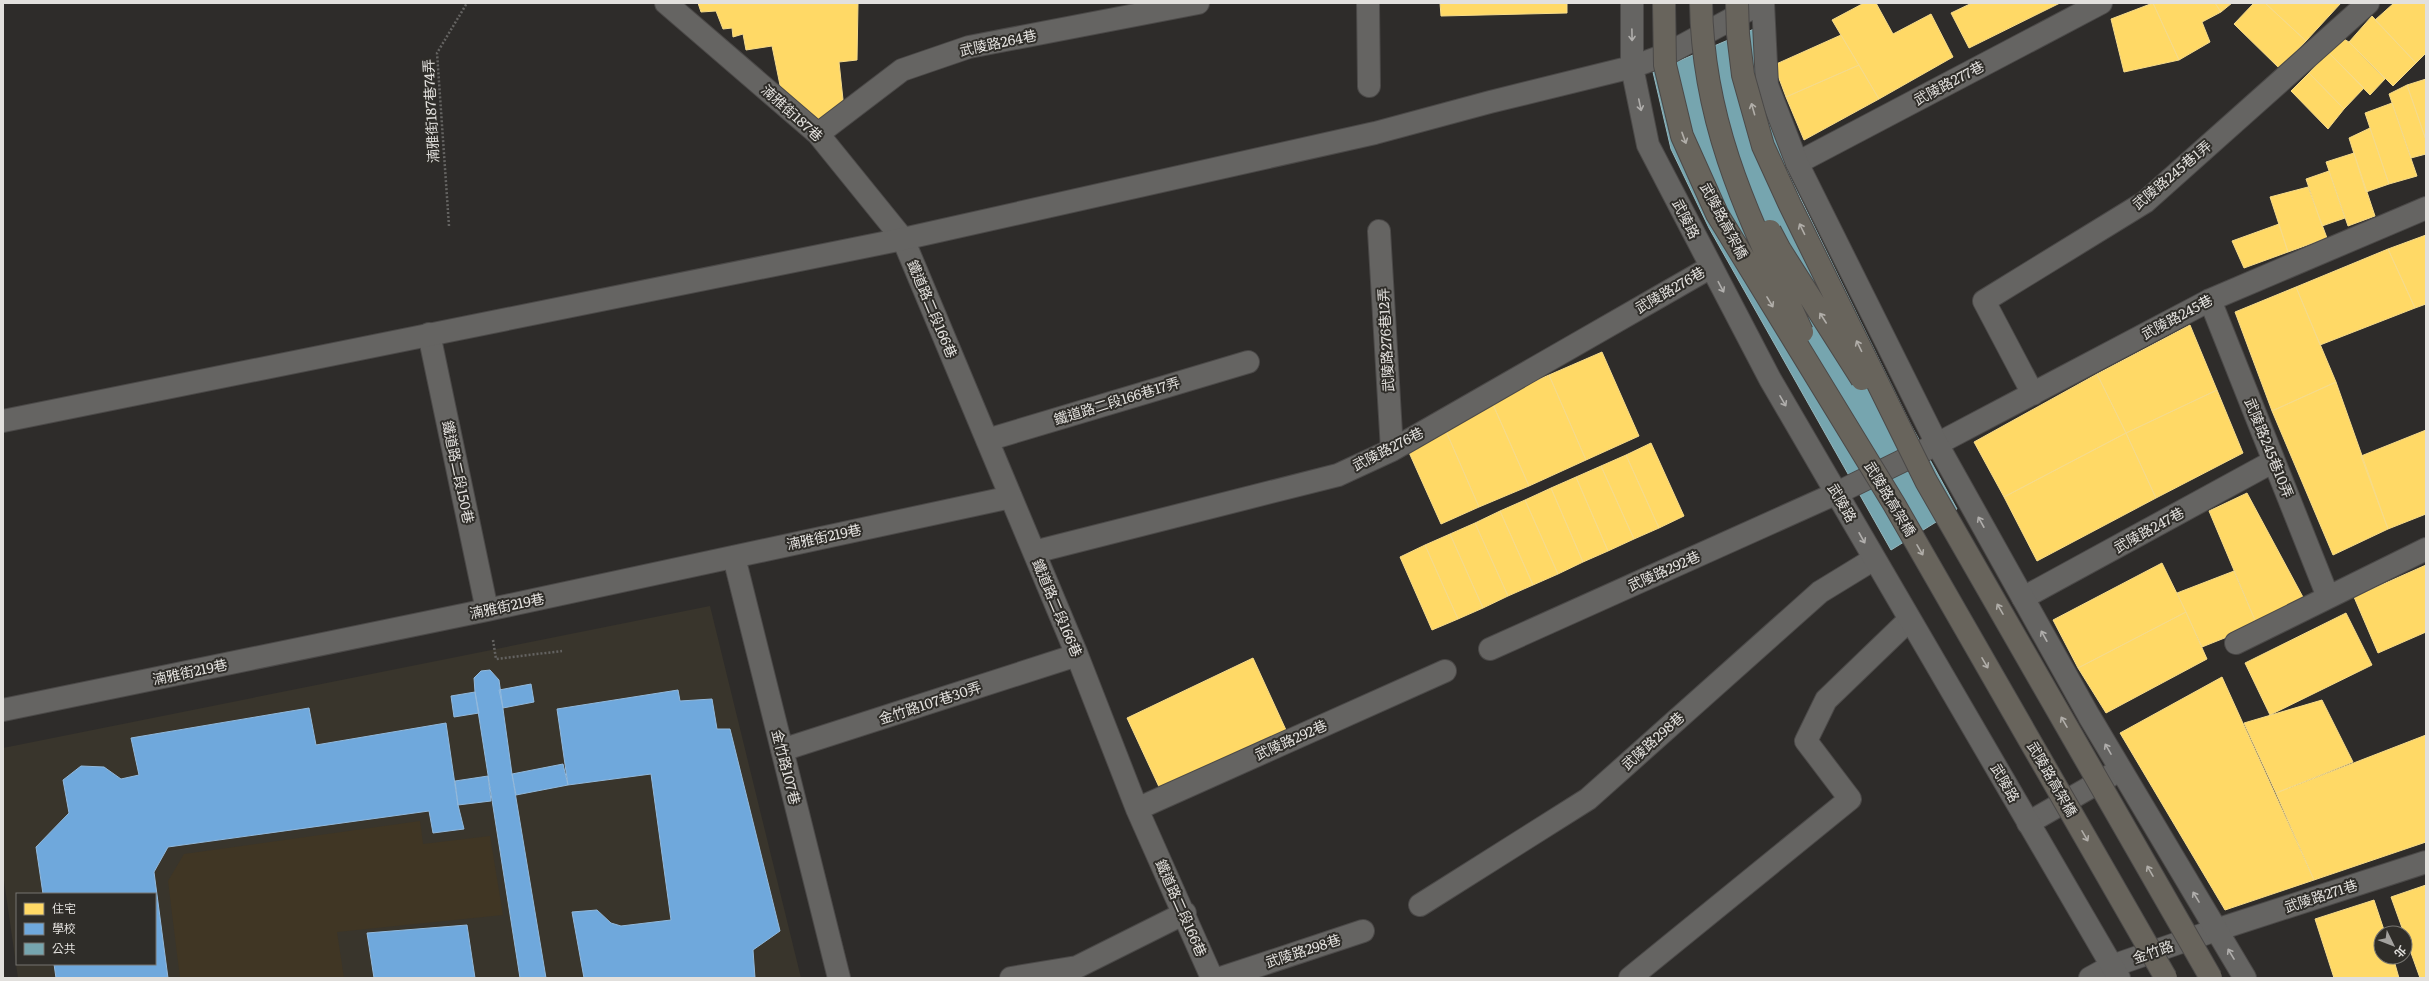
<svg xmlns="http://www.w3.org/2000/svg" width="2429" height="981" font-family="Literata,'Noto Sans TC',serif">
<style>
.built{fill:#39352c;fill-rule:evenodd}
.green{fill:#403624}
.homes{fill:#ffd966;stroke:#f6db8a}
.schools{fill:#6fa8dc;stroke:#92b9dc}
.public{fill:#76a5af;stroke:#96b7bd}
.lines{fill:none;stroke-linecap:round;stroke-linejoin:round}
.service-casing{stroke:#4b4948;stroke-width:24}
.minor-casing{stroke:#4b4948;stroke-width:24}
.tertiary-casing{stroke:#4b4948;stroke-width:24}
.path{stroke:#646361;stroke-width:2.5;stroke-dasharray:2 2;stroke-linecap:butt}
.service{stroke:#656462;stroke-width:22}
.minor{stroke:#656462;stroke-width:22}
.tertiary{stroke:#656462;stroke-width:22}
.trunk-bridge-casing{stroke:#4b4948;stroke-width:24;stroke-linecap:butt}
.trunk-bridge{stroke:#68645c;stroke-width:22}
.oneway{stroke:#b0aeac}
.oneway2{stroke:#b1aea9}
.labels{text-anchor:middle;stroke-width:4;stroke-linejoin:round;paint-order:stroke}
.street-label{font-size:14px;fill:#e2e0dd;stroke:#2f2d29}
</style>
<rect width="100%" height="100%" fill="#2e2c2a"/>
<!-- built -->
<path class="built" d="M 710,606 L 801,978 L 18,978 L 3,874 L 3,748 ZM 17,894 L 155,894 L 155,964 L 17,964 Z"/>
<!-- green -->
<path class="green" d="M 420,821 L 423,844 L 490,836 L 503,915 L 337,932 L 344,978 L 180,978 L 168,881 L 184,854 Z"/>
<!-- homes -->
<path class="homes" d="M 698,3 L 858,3 L 857,60 L 839,62 L 844,109 L 825,124 L 782,95 L 772,46 L 746,50 L 743,34 L 733,37 L 732,28 L 723,29 L 716,11 L 701,12 Z
M 1440,3 L 1567,3 L 1567,13 L 1441,16 Z
M 1864,3 L 1876,3 L 1893,34 L 1931,14 L 1953,57 L 1879,99 L 1832,20 Z
M 1972,3 L 2060,3 L 1969,48 L 1951,13 Z
M 2153,3 L 2215,3 L 2221,12 L 2202,22 L 2210,42 L 2179,60 Z
M 2153,3 L 2179,60 L 2124,72 L 2111,19 Z
M 2215,3 L 2232,3 L 2221,12 Z
M 2254,3 L 2265,3 L 2306,41 L 2280,69 L 2234,24 Z
M 2265,3 L 2341,3 L 2306,41 Z
M 2394,3 L 2426,3 L 2426,53 L 2416,63 L 2375,20 Z
M 2372,16 L 2416,63 L 2393,86 L 2349,42 Z
M 1841,35 L 1859,65 L 1786,97 L 1774,65 Z
M 2342,38 L 2349,42 L 2385,79 L 2370,95 L 2328,52 Z
M 2328,52 L 2364,88 L 2344,109 L 2309,73 Z
M 1859,65 L 1879,99 L 1804,140 L 1786,97 Z
M 2309,73 L 2344,109 L 2328,129 L 2291,91 Z
M 2426,79 L 2426,140 L 2407,85 Z
M 2407,85 L 2426,140 L 2426,154 L 2411,158 L 2389,94 Z
M 2392,103 L 2417,176 L 2389,184 L 2365,113 Z
M 2370,128 L 2389,184 L 2366,192 L 2349,138 Z
M 2354,153 L 2375,216 L 2348,226 L 2326,162 Z
M 2329,171 L 2345,218 L 2322,226 L 2306,179 Z
M 2308,187 L 2327,238 L 2288,252 L 2270,197 Z
M 2279,224 L 2288,252 L 2244,268 L 2232,241 Z
M 2426,235 L 2426,304 L 2415,308 L 2388,249 Z
M 2388,249 L 2415,308 L 2320,345 L 2296,287 Z
M 2296,287 L 2336,382 L 2272,411 L 2235,312 Z
M 2190,325 L 2217,390 L 2126,433 L 2097,374 Z
M 1602,352 L 1639,436 L 1586,460 L 1549,375 Z
M 2097,374 L 2126,433 L 2004,497 L 1974,442 Z
M 1549,375 L 1586,460 L 1529,486 L 1491,400 Z
M 2336,382 L 2388,529 L 2333,555 L 2272,411 Z
M 2217,390 L 2243,453 L 2156,498 L 2126,433 Z
M 1491,400 L 1529,486 L 1479,507 L 1442,422 Z
M 1442,422 L 1479,507 L 1441,524 L 1403,439 Z
M 2426,430 L 2426,514 L 2388,529 L 2361,456 Z
M 2126,433 L 2156,498 L 2037,561 L 2004,497 Z
M 1651,443 L 1684,516 L 1659,528 L 1626,455 Z
M 1626,455 L 1659,528 L 1634,539 L 1601,466 Z
M 1601,466 L 1634,539 L 1608,551 L 1576,477 Z
M 1576,477 L 1608,551 L 1583,562 L 1551,488 Z
M 1551,488 L 1583,562 L 1558,574 L 1525,500 Z
M 2247,493 L 2304,599 L 2257,625 L 2209,511 Z
M 1525,500 L 1558,574 L 1533,585 L 1500,511 Z
M 1500,511 L 1533,585 L 1508,596 L 1475,523 Z
M 1475,523 L 1508,596 L 1483,608 L 1450,534 Z
M 1450,534 L 1483,608 L 1458,619 L 1425,545 Z
M 1425,545 L 1458,619 L 1432,630 L 1400,557 Z
M 2162,563 L 2186,612 L 2078,668 L 2053,620 Z
M 2426,565 L 2426,632 L 2378,653 L 2354,597 Z
M 2234,571 L 2257,625 L 2202,647 L 2177,593 Z
M 2186,612 L 2207,659 L 2106,713 L 2078,668 Z
M 2346,613 L 2372,665 L 2270,715 L 2245,663 Z
M 1253,658 L 1286,730 L 1160,789 L 1127,718 Z
M 2222,677 L 2314,880 L 2225,910 L 2120,733 Z
M 2322,700 L 2353,762 L 2276,793 L 2244,723 Z
M 2426,735 L 2426,842 L 2314,880 L 2276,793 Z
M 2426,885 L 2426,978 L 2420,978 L 2391,897 Z
M 2374,900 L 2385,933 L 2381,933 L 2381,957 L 2393,957 L 2399,978 L 2334,978 L 2315,919 Z"/>
<!-- schools -->
<path class="schools" d="M 490,670 L 499,680 L 512,774 L 546,978 L 520,978 L 475,692 L 474,678 L 481,671 Z
M 531,684 L 534,702 L 503,708 L 499,690 Z
M 678,690 L 680,701 L 712,699 L 717,729 L 730,729 L 780,931 L 753,950 L 755,978 L 584,978 L 572,912 L 597,910 L 611,923 L 621,926 L 671,920 L 651,774 L 568,785 L 557,709 Z
M 475,692 L 479,713 L 454,717 L 451,696 Z
M 309,708 L 316,745 L 446,723 L 458,805 L 464,829 L 433,833 L 429,811 L 168,847 L 154,872 L 168,978 L 56,978 L 54,964 L 155,964 L 155,894 L 43,894 L 36,847 L 69,813 L 63,780 L 81,766 L 104,767 L 121,779 L 139,775 L 131,738 Z
M 563,764 L 568,785 L 516,795 L 512,774 Z
M 488,776 L 491,801 L 458,805 L 455,781 Z
M 467,925 L 475,978 L 374,978 L 367,933 Z"/>
<!-- public -->
<path class="public" d="M 1754,29 L 1757,80 L 1789,175 L 1911,425 L 1957,509 L 1891,550 L 1709,228 L 1671,149 L 1653,72 Z"/>
<g class="lines">
<defs>
<path id="service" d="M 666,3 L 818,134 L 903,239 L 1077,655 L 1137,809 L 1212,978
M 1368,3 L 1369,86
M 818,134 L 902,70 L 969,47 L 1198,3
M 1797,163 L 2101,3
M 1379,231 L 1392,450
M 2210,300 L 2328,597
M 429,334 L 487,610
M 2033,394 L 1984,301 L 2145,202 L 2368,3
M 987,440 L 1248,362
M 1937,444 L 2210,300 L 2426,208
M 1034,552 L 1338,475 L 1392,450 L 1711,267
M 734,557 L 839,978
M 2023,598 L 2274,461
M 2236,643 L 2426,549
M 1490,649 L 1837,493
M 3,710 L 487,610 L 1011,497
M 782,750 L 1077,655
M 1137,809 L 1445,671
M 1420,905 L 1588,799 L 1820,592 L 1874,559
M 2216,930 L 2426,862
M 1011,978 L 1077,967 L 1185,913
M 1221,978 L 1363,931
M 1630,978 L 1850,799 L 1806,741 L 1826,700 L 1909,620"/>
<path id="minor" d="M 1837,493 L 1937,444
M 2028,823 L 2120,770
M 2090,978 L 2112,966 L 2216,930"/>
<path id="tertiary" d="M 1632,3 L 1632,67 L 1648,145 L 1770,379 L 2119,978
M 1763,3 L 1767,85 L 1797,163 L 1937,444 L 2089,716 L 2245,978
M 3,421 L 903,239 L 1375,133 L 1490,102 L 1632,67 L 1665,55 L 1761,3"/>
</defs>
<!-- service casing -->
<use href="#service" class="service-casing"/>
<!-- minor casing -->
<use href="#minor" class="minor-casing"/>
<!-- tertiary casing -->
<use href="#tertiary" class="tertiary-casing"/>
<!-- path -->
<path class="path" d="M 449,226 L 437,53 L 467,3
M 493,640 L 496,659 L 562,651"/>
<!-- service -->
<use href="#service" class="service"/>
<!-- minor -->
<use href="#minor" class="minor"/>
<!-- tertiary -->
<use href="#tertiary" class="tertiary"/>
<defs>
<path id="trunk-bridge" d="M 1664,3 L 1665,65 L 1682,136 L 1717,214 L 1894,504 L 2166,978
M 1701,3 C 1703,129 1751,221 1802,332
M 1737,3 L 1738,34 L 1743,75 L 1763,146 L 1790,205 L 1926,481 L 2211,978
M 1770,231 L 1780,250 L 1862,379"/>
</defs>
<!-- trunk-bridge casing -->
<use href="#trunk-bridge" class="trunk-bridge-casing"/>
<!-- trunk-bridge -->
<use href="#trunk-bridge" class="trunk-bridge"/>
</g>
<!-- one-way arrows -->
<defs><path id="oneway-shaft" d="M-6 0H5M1.5-3L5.5 0L1.5 3" fill="none" stroke-width="1.6" stroke-linecap="round" stroke-linejoin="round"/></defs>
<g class="oneway">
<use href="#oneway-shaft" transform="translate(1632 35) rotate(89)"/>
<use href="#oneway-shaft" transform="translate(1640 105) rotate(78)"/>
<use href="#oneway-shaft" transform="translate(1721 287) rotate(62)"/>
<use href="#oneway-shaft" transform="translate(1783 401) rotate(60)"/>
<use href="#oneway-shaft" transform="translate(1981 522) rotate(-119)"/>
<use href="#oneway-shaft" transform="translate(1862 538) rotate(61)"/>
<use href="#oneway-shaft" transform="translate(2044 636) rotate(-119)"/>
<use href="#oneway-shaft" transform="translate(2108 749) rotate(-120)"/>
<use href="#oneway-shaft" transform="translate(2196 897) rotate(-121)"/>
<use href="#oneway-shaft" transform="translate(2231 954) rotate(-121)"/>
</g>
<g class="oneway2">
<use href="#oneway-shaft" transform="translate(1753 109) rotate(-106)"/>
<use href="#oneway-shaft" transform="translate(1684 138) rotate(70)"/>
<use href="#oneway-shaft" transform="translate(1802 229) rotate(-116)"/>
<use href="#oneway-shaft" transform="translate(1770 302) rotate(59)"/>
<use href="#oneway-shaft" transform="translate(1823 318) rotate(-123)"/>
<use href="#oneway-shaft" transform="translate(1859 346) rotate(-116)"/>
<use href="#oneway-shaft" transform="translate(1920 550) rotate(60)"/>
<use href="#oneway-shaft" transform="translate(2000 609) rotate(-120)"/>
<use href="#oneway-shaft" transform="translate(1985 663) rotate(60)"/>
<use href="#oneway-shaft" transform="translate(2064 722) rotate(-120)"/>
<use href="#oneway-shaft" transform="translate(2085 836) rotate(60)"/>
<use href="#oneway-shaft" transform="translate(2150 871) rotate(-120)"/>
</g>
<g class="labels">
<!-- street labels -->
<g class="street-label">
<text transform="translate(998 43) rotate(-12)" y="5">武陵路264巷</text>
<text transform="translate(1949 83) rotate(-28)" y="5">武陵路277巷</text>
<text transform="translate(431 111) rotate(-93)" y="5">湳雅街187巷74弄</text>
<text transform="translate(792 113) rotate(42)" y="5">湳雅街187巷</text>
<text transform="translate(2172 175) rotate(-40)" y="5">武陵路245巷1弄</text>
<text transform="translate(1686 219) rotate(63)" y="5">武陵路</text>
<text transform="translate(1724 221) rotate(62)" y="5">武陵路高架橋</text>
<text transform="translate(1670 290) rotate(-30)" y="5">武陵路276巷</text>
<text transform="translate(932 309) rotate(67)" y="5">鐵道路二段166巷</text>
<text transform="translate(2177 317) rotate(-28)" y="5">武陵路245巷</text>
<text transform="translate(1386 340) rotate(-93)" y="5">武陵路276巷12弄</text>
<text transform="translate(1117 401) rotate(-17)" y="5">鐵道路二段166巷17弄</text>
<text transform="translate(2269 448) rotate(68)" y="5">武陵路245巷10弄</text>
<text transform="translate(1388 449) rotate(-27)" y="5">武陵路276巷</text>
<text transform="translate(458 472) rotate(78)" y="5">鐵道路二段150巷</text>
<text transform="translate(1890 499) rotate(59)" y="5">武陵路高架橋</text>
<text transform="translate(1842 503) rotate(60)" y="5">武陵路</text>
<text transform="translate(2149 530) rotate(-29)" y="5">武陵路247巷</text>
<text transform="translate(824 537) rotate(-12)" y="5">湳雅街219巷</text>
<text transform="translate(1664 571) rotate(-24)" y="5">武陵路292巷</text>
<text transform="translate(507 606) rotate(-12)" y="5">湳雅街219巷</text>
<text transform="translate(1057 608) rotate(67)" y="5">鐵道路二段166巷</text>
<text transform="translate(190 672) rotate(-12)" y="5">湳雅街219巷</text>
<text transform="translate(930 703) rotate(-18)" y="5">金竹路107巷30弄</text>
<text transform="translate(1291 740) rotate(-24)" y="5">武陵路292巷</text>
<text transform="translate(1653 741) rotate(-42)" y="5">武陵路298巷</text>
<text transform="translate(786 767) rotate(76)" y="5">金竹路107巷</text>
<text transform="translate(2052 779) rotate(60)" y="5">武陵路高架橋</text>
<text transform="translate(2005 783) rotate(60)" y="5">武陵路</text>
<text transform="translate(2321 896) rotate(-18)" y="5">武陵路271巷</text>
<text transform="translate(1181 908) rotate(66)" y="5">鐵道路二段166巷</text>
<text transform="translate(1303 951) rotate(-18)" y="5">武陵路298巷</text>
<text transform="translate(2153 952) rotate(-19)" y="5">金竹路</text>
</g>
</g>
<!-- border -->
<rect width="2429" height="981" fill="none" stroke="#e2e0dd" stroke-width="8"/>
<!-- legend -->
<rect x="16" y="893" width="140" height="72" fill="#2f2d29" stroke="#777571"/>
<rect x="24" y="903" width="20" height="12" fill="#ffd966" stroke="#777571"/>
<text x="52" y="913" font-size="12" fill="#e2e0dd">住宅</text>
<rect x="24" y="923" width="20" height="12" fill="#6fa8dc" stroke="#777571"/>
<text x="52" y="933" font-size="12" fill="#e2e0dd">學校</text>
<rect x="24" y="943" width="20" height="12" fill="#76a5af" stroke="#777571"/>
<text x="52" y="953" font-size="12" fill="#e2e0dd">公共</text>
<!-- north arrow -->
<g transform="translate(2393 945) rotate(133)"><circle r="19" fill="#2f2d29" stroke="#777571"/>
<path d="M0-3L7 15L0 10L-7 15Z" fill="#a3a19e"/>
<text y="-6" font-size="11" font-weight="bold" text-anchor="middle" fill="#e2e0dd">北</text>
</g>
</svg>
